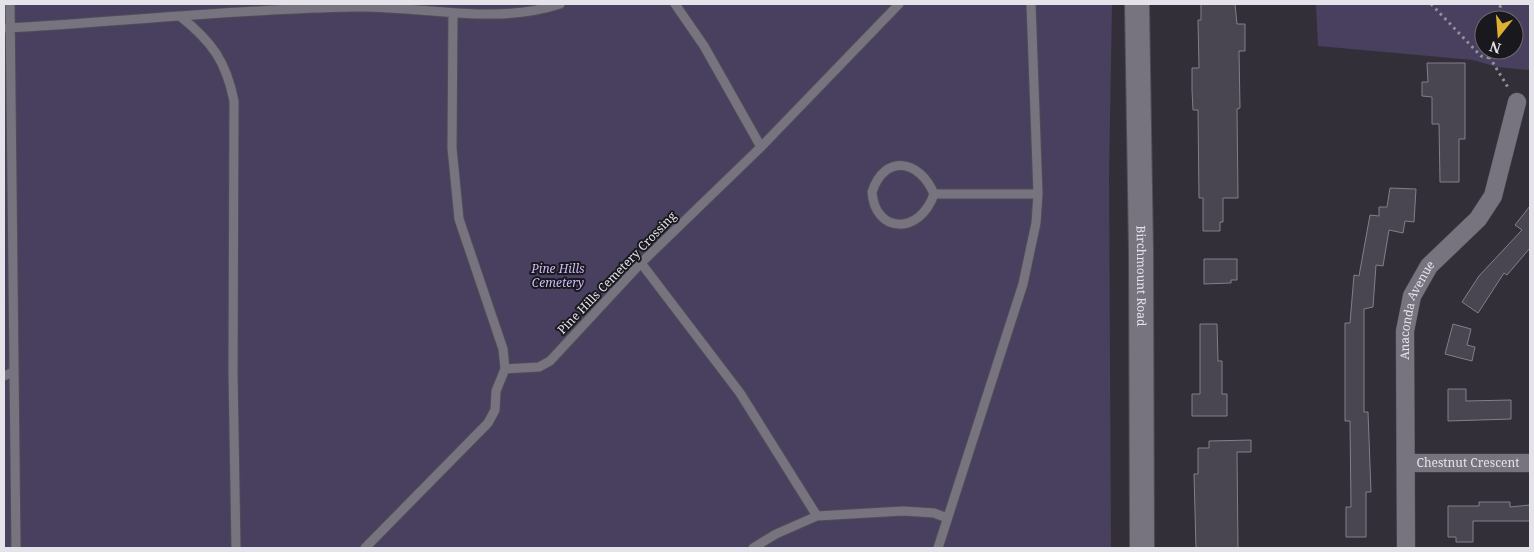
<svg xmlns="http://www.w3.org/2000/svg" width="1534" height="552" font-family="'Noto Serif',serif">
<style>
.green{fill:#49405f;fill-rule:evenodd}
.building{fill:#494651;stroke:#827f8b}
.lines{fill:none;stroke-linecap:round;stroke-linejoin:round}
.service-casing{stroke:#4f4d55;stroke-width:11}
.minor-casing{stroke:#4f4d55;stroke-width:19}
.secondary-casing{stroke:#4f4d55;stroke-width:26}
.path{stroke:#94919a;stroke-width:3;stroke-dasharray:2.5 4;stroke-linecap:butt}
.service{stroke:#77747f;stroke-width:9}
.minor{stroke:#77747f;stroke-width:18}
.secondary{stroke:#77747f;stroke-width:24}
.labels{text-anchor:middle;stroke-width:4;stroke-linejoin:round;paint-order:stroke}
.park-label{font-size:12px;font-style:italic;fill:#cfbcfe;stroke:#19181d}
.street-label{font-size:12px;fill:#e5e3ea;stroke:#19181d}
</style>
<rect width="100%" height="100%" fill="#322f39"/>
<!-- green -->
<path class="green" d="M 4,4 L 1112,4 L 1109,176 L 1111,548 L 4,548 Z
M 1316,4 L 1530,4 L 1530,70 L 1497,67 L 1473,60 L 1318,46 ZM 1484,20 L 1514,20 L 1514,50 L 1484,50 Z"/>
<!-- building -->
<path class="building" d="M 1201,4 L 1235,4 L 1237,24 L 1245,24 L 1245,51 L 1239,51 L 1240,108 L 1237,109 L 1238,198 L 1223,198 L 1223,222 L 1220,222 L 1220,231 L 1203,231 L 1203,198 L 1199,198 L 1198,110 L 1193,110 L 1192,90 L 1192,68 L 1199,68 L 1198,20 L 1201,20 Z
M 1427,63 L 1465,63 L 1465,139 L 1459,139 L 1459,182 L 1440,182 L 1439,124 L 1432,124 L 1432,97 L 1422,96 L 1422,82 L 1428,82 Z
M 1390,188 L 1416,189 L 1414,222 L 1405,221 L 1403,233 L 1389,230 L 1383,266 L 1376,265 L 1373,307 L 1364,309 L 1364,412 L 1368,412 L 1371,492 L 1366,492 L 1366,537 L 1346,537 L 1346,507 L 1351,507 L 1350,421 L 1345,421 L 1345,323 L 1350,323 L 1354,275 L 1359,276 L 1370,215 L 1379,216 L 1379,207 L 1387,207 Z
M 1530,206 L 1530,248 L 1507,275 L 1504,273 L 1478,313 L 1462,302 L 1479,276 L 1522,230 L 1515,225 Z
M 1204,259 L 1237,259 L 1237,280 L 1231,280 L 1231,283 L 1204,284 Z
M 1200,324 L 1217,324 L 1218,361 L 1222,361 L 1222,394 L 1227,394 L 1227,416 L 1192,416 L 1192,394 L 1200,394 Z
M 1453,324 L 1471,329 L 1467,345 L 1475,347 L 1472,361 L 1445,354 Z
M 1448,389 L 1466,389 L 1466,401 L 1511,400 L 1511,419 L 1448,421 Z
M 1251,440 L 1251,452 L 1237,452 L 1238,548 L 1196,548 L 1194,474 L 1198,474 L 1198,448 L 1209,448 L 1209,441 Z
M 1479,502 L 1510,502 L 1510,507 L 1530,505 L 1530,521 L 1473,521 L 1473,542 L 1456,542 L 1456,537 L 1448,537 L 1448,506 L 1479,506 Z"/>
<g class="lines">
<defs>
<path id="service" d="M 10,4 L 16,548
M 675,4 L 704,46 L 761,147
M 453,13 L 452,148 L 459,219 L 503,349 L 505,369
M 181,17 C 212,42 226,61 234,101 L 233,372 L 236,548
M 4,28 C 120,22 236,9 353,7 C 421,5 493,26 560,4
M 934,194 C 920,160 885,153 872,192 C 875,234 920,235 934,194 L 1038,194
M 641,263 L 740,393 L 817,516
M 4,376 L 13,372
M 365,548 L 488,423 L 495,410 L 496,391 L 505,369 L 539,367 L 550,361 L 641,263 L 761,147 L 899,4
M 753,548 L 776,534 L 817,516 L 903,511 L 934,513 L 947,518
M 938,548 L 1023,284 L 1036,223 L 1038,194 L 1031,4"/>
<g id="minor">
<path id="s1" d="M 1406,463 L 1530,463"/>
<path id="s2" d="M 1406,548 L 1405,331 L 1412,296 L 1429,266 L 1478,219 L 1493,196 L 1517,102"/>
</g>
<g id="secondary">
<path id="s3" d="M 1137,4 L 1141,251 L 1142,548"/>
</g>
</defs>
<!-- service casing -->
<use href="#service" class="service-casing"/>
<!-- minor casing -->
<use href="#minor" class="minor-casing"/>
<!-- secondary casing -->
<use href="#secondary" class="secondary-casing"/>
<!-- path -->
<path class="path" d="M 1431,4 L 1481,56 L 1490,58
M 1496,20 L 1501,4
M 1490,50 L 1490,58 L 1509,89"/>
<!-- service -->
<use href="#service" class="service"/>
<!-- minor -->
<use href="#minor" class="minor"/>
<!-- secondary -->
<use href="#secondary" class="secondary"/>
</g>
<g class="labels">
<!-- park labels -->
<g class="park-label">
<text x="558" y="273">Pine Hills<tspan x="558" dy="14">Cemetery</tspan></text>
</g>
<!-- street labels -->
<g class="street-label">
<text transform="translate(617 273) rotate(-46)" y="4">Pine Hills Cemetery Crossing</text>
<text dy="4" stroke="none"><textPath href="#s3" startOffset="272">Birchmount Road</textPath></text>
<text dy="4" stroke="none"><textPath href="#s2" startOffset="240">Anaconda Avenue</textPath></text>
<text dy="4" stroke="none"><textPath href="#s1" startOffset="62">Chestnut Crescent</textPath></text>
</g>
</g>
<!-- border -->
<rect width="1534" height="552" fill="none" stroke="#e5e3ea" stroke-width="10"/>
<!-- north arrow -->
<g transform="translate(1499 35) rotate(197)"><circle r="24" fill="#19181d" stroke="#6b696f"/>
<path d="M0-4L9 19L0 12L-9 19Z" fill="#deb133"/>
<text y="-8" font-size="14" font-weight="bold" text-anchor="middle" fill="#e5e3ea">N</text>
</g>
</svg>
